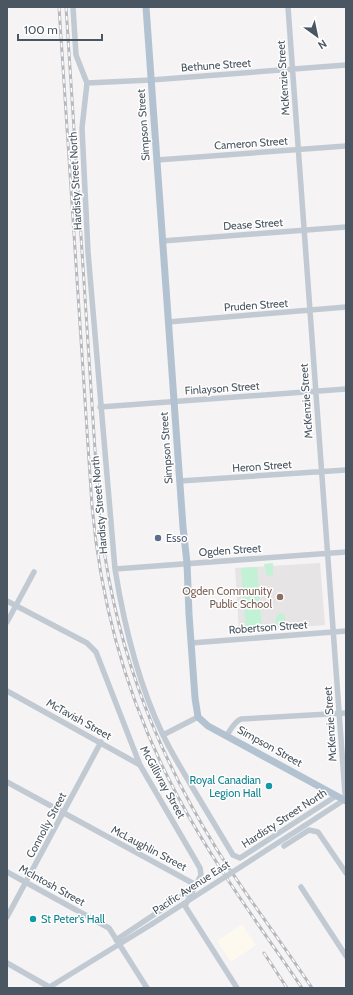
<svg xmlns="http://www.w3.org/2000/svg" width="353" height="995" font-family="Cabin,sans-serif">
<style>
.commercial{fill:#fdf9ef}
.education{fill:#e6e4e5}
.park{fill:#c3f1d5}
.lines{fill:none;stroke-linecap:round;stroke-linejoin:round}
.minor{stroke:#c1cad2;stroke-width:5.5}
.major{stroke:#b3c2d1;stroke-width:7}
.rail-casing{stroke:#b5b8bd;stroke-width:3}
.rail{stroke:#fff;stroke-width:1.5;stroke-dasharray:4.5;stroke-linecap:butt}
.minor-bridge{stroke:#c1cad2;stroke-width:5.5}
.service-dot{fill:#5c6f8a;stroke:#fff;stroke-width:1.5}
.education-dot{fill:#8d6e63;stroke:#fff;stroke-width:1.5}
.culture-dot{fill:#0f9aa8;stroke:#fff;stroke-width:1.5}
.labels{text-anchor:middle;stroke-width:3;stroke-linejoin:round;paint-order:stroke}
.street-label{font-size:11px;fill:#4a5661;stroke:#fff}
.service-label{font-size:11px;fill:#4e5e75;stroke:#fff;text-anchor:start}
.education-label{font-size:11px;fill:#785e54;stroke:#fff;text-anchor:end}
.culture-label{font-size:11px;fill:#0d838f;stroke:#fff;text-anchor:end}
</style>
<rect width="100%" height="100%" fill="#f5f3f3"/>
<!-- commercial -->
<path class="commercial" d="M 242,924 L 256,945 L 231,962 L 217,941 Z"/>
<!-- education -->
<path class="education" d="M 320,563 L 325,625 L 239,632 L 235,568 Z"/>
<!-- park -->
<path class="park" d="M 273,563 L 273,575 L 267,576 L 264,564 Z
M 257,567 L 259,591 L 243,593 L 241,568 Z
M 259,593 L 262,630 L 246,631 L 243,595 Z
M 280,613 L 285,615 L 285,625 L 275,625 L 276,617 Z"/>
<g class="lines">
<!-- minor -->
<path class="minor" d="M 73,7 L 76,55 L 87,83 L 82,128 L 88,252 L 115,569 C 124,625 138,683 163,735 C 171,752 181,768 191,785 C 205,808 219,832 233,855 L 240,858 L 336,796
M 288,7 L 345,794
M 87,83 L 151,80 L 346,65
M 157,160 L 346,146
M 162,241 L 346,227
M 168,322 L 346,307
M 100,407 L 346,389
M 180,481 L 346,470
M 115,569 L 346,552
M 7,601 L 87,643 L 96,652 L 140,765 L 200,868 L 201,875 L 185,906 L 237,988
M 7,622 L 34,572
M 191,643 L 346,631
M 7,691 L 140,765
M 163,735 L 198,717
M 227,735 C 231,729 234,722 241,719 L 346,713
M 7,782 L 196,885
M 304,826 L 344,800 L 344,798
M 284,846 L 309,830 L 318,832 L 346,873
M 7,872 L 109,928 L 147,988
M 301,887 L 346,956
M 7,917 L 101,742
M 116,940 L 194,888
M 7,963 L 51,988
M 48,988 L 152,924"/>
<!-- major -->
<path class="major" d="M 146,7 L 183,527 L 187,563 L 189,614 L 195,698 L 198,717 L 208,726 L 346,801"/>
<defs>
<path id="rail" d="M 59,7 L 92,506 C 101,607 129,705 177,795 C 213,863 259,925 302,988
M 66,7 L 99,511 C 112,636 150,741 216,848 C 246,896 281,941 312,988
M 264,953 L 287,988"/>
</defs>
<!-- rail casing -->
<use href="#rail" class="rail-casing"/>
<!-- rail -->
<use href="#rail" class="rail"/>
<!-- minor-bridge -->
<path class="minor-bridge" d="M 152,924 L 304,826"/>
</g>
<!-- markers -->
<circle class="service-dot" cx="158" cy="538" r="4"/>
<circle class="education-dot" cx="280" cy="597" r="4"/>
<g class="culture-dot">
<circle cx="269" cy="786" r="4"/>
<circle cx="33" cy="919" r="4"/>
</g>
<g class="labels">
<!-- street labels -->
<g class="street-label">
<text transform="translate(216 65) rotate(-4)" y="4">Bethune Street</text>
<text transform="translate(283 78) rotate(-94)" y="4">McKenzie Street</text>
<text transform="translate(143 125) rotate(-94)" y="4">Simpson Street</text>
<text transform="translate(251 143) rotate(-4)" y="4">Cameron Street</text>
<text transform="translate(75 181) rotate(-93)" y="4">Hardisty Street North</text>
<text transform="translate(253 224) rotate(-4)" y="4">Dease Street</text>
<text transform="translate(256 305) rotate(-4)" y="4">Pruden Street</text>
<text transform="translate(222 388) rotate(-4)" y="4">Finlayson Street</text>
<text transform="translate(306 401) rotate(-94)" y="4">McKenzie Street</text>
<text transform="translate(166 448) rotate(-94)" y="4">Simpson Street</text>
<text transform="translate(262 466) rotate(-4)" y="4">Heron Street</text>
<text transform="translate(99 505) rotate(-95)" y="4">Hardisty Street North</text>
<text transform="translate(230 550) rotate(-4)" y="4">Ogden Street</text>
<text transform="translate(268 627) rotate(-4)" y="4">Robertson Street</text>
<text transform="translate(79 719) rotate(29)" y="4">McTavish Street</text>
<text transform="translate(330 724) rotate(-94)" y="4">McKenzie Street</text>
<text transform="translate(270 746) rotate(29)" y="4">Simpson Street</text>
<text transform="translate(163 782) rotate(61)" y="4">McGillivray Street</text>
<text transform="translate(284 818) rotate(-33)" y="4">Hardisty Street North</text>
<text transform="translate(46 825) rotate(-62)" y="4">Connolly Street</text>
<text transform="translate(149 848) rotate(28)" y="4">McLaughlin Street</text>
<text transform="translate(52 885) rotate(29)" y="4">McIntosh Street</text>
<text transform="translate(191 887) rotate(-33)" y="4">Pacific Avenue East</text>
</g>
<!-- service labels -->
<g class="service-label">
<text x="166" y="542">Esso</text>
</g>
<!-- education labels -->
<g class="education-label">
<text x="272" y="595">Ogden Community<tspan x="272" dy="13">Public School</tspan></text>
</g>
<!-- culture labels -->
<g class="culture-label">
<text x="261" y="784">Royal Canadian<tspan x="261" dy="13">Legion Hall</tspan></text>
<text x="41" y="923" text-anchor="start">St Peter's Hall</text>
</g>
</g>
<!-- border -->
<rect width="353" height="995" fill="none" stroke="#4a5661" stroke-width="16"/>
<!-- north arrow -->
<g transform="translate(317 36) rotate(147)" stroke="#ffffff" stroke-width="3" paint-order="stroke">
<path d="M0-3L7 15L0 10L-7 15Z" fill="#4a5661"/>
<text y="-6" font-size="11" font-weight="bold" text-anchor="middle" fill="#4a5661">N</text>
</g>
<!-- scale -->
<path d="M18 34v6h84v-6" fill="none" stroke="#4a5661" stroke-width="2"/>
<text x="24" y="34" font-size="12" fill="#4a5661" stroke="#ffffff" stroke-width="3" paint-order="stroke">100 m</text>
</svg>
